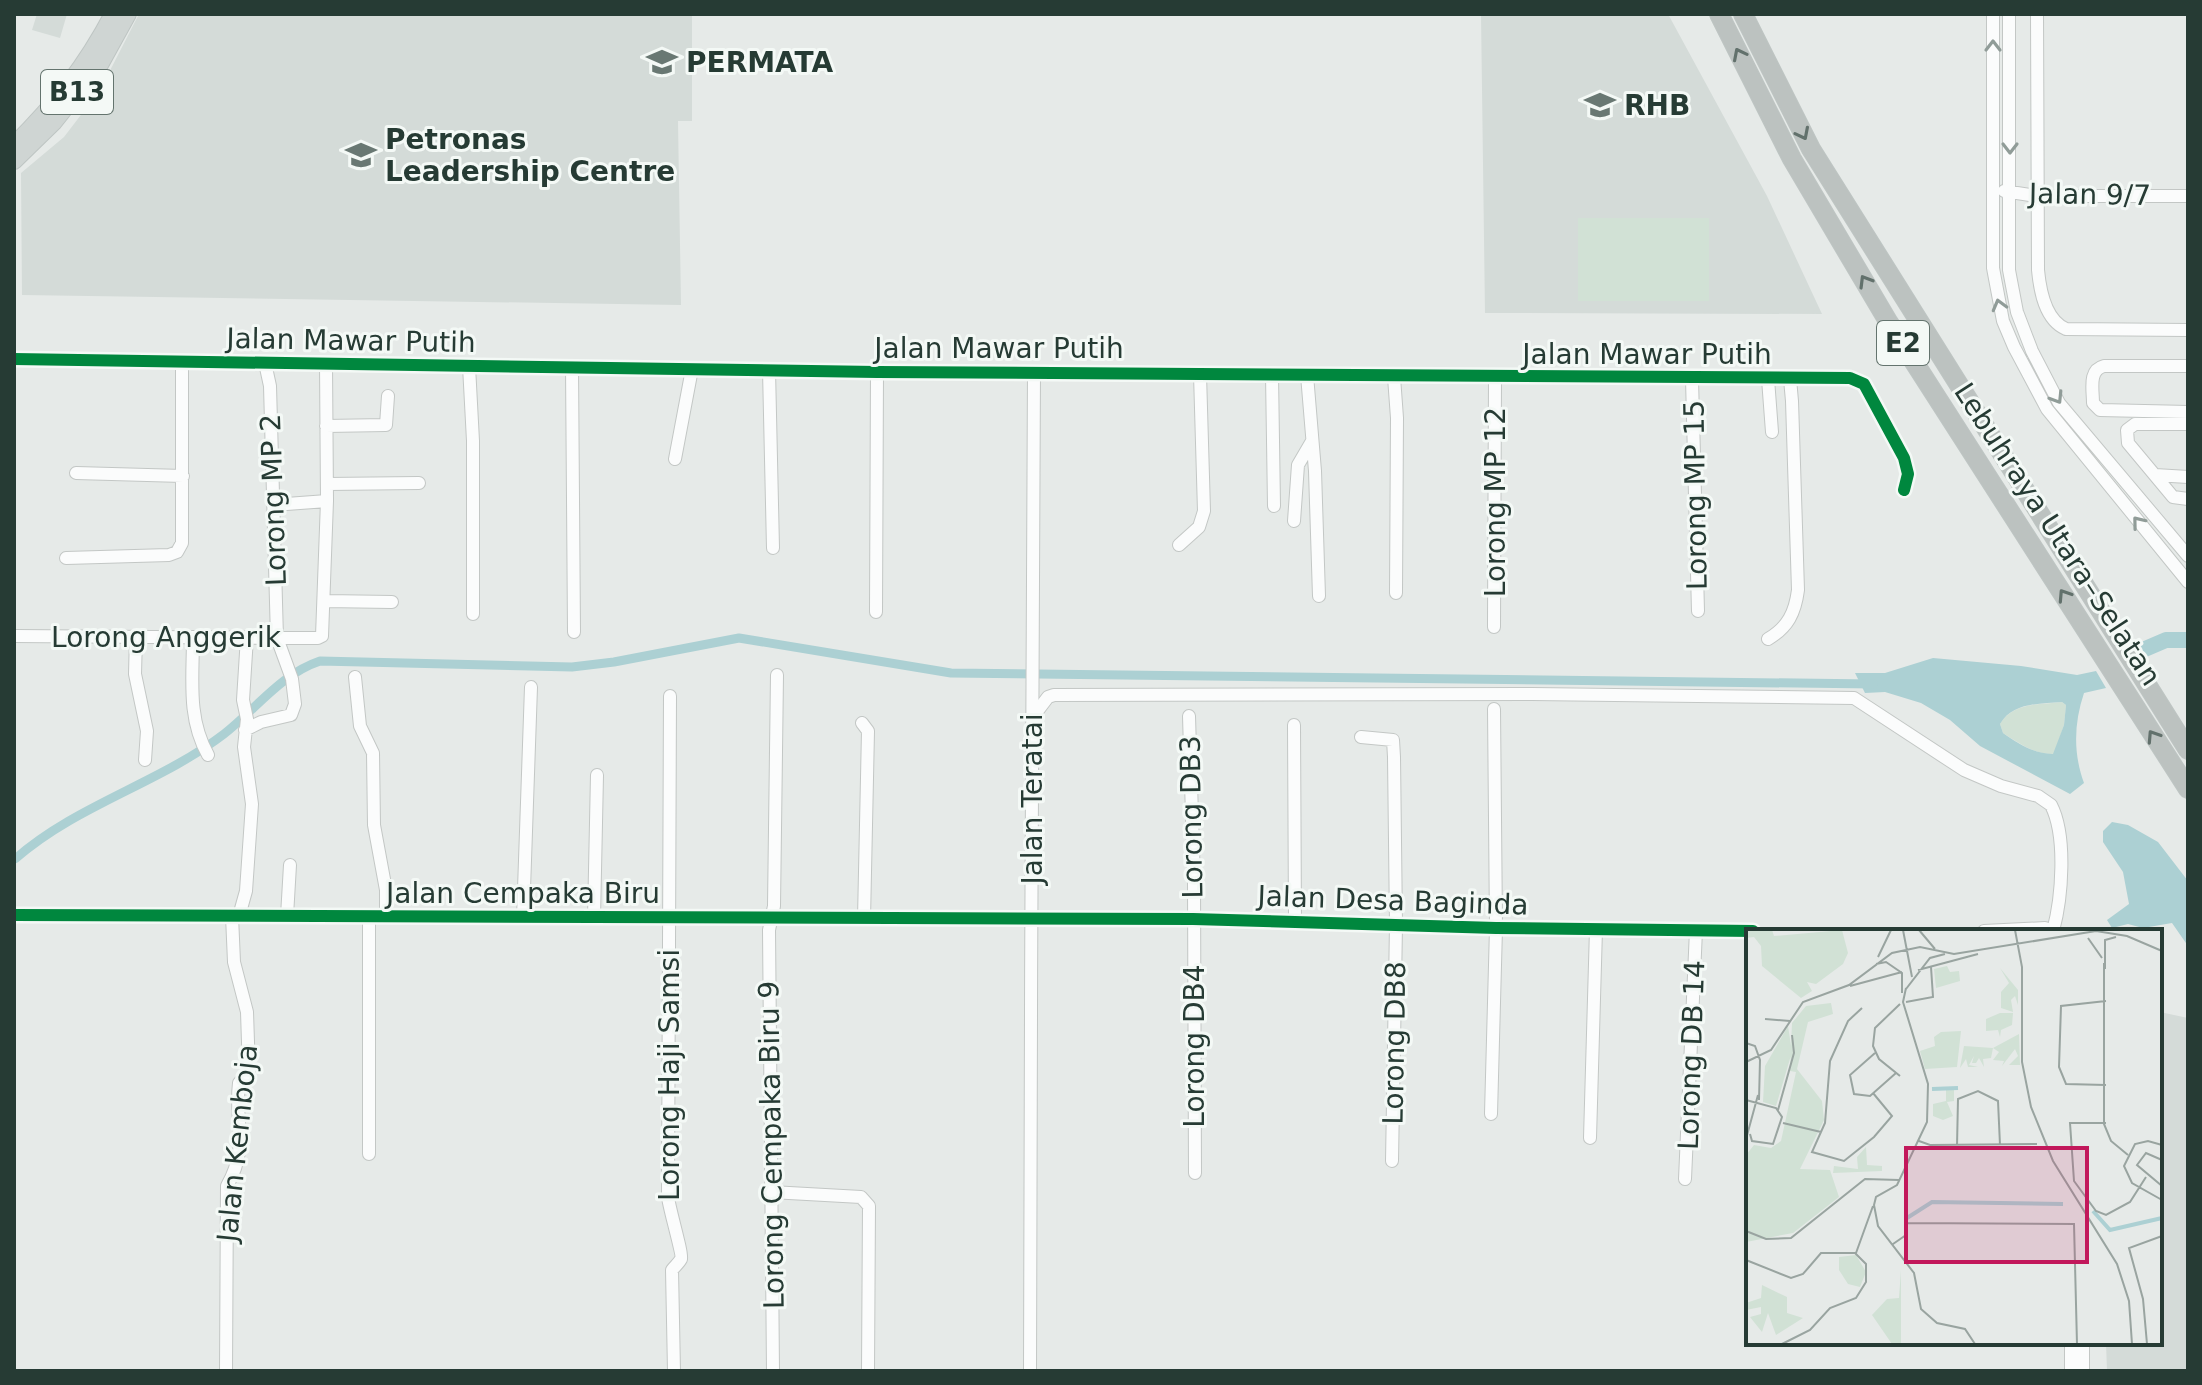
<svg xmlns="http://www.w3.org/2000/svg" width="2202" height="1385" font-family="'DejaVu Sans',sans-serif">
<style>
.built{fill:#d4dbd8}
.green{fill:#d1e1d5}
.water{fill:#acd0d3;fill-rule:evenodd}
.lines{fill:none;stroke-linecap:round;stroke-linejoin:round}
.canal{stroke:#acd0d3;stroke-width:9}
.river{stroke:#acd0d3;stroke-width:16}
.minor-casing{stroke:#c3c7c5;stroke-width:14}
.major-casing{stroke:#bec5c3;stroke-width:18}
.highway-casing{stroke:#bec5c3;stroke-width:20}
.minor{stroke:#fbfcfc;stroke-width:12}
.major{stroke:#cfd5d3;stroke-width:16}
.highway{stroke:#bcc2c0;stroke-width:18}
.cycleway-casing{stroke:#f4f9f6;stroke-width:17}
.cycleway{stroke:#00873e;stroke-width:12}
.oneway{stroke:#909c98}
.oneway2{stroke:#62716c}
.labels{text-anchor:middle;stroke-width:6;stroke-linejoin:round;paint-order:stroke}
.shield{fill:#f4f9f6;stroke:#64746e;stroke-width:2}
.shield-label{font-size:26px;font-weight:bold;fill:#263b34}
.poi-label{font-size:28px;font-weight:bold;fill:#263b34;stroke:#f4f9f6;text-anchor:start}
.street-label{font-size:28px;fill:#263b34;stroke:#f4f9f6}
.inset-river{fill:none;stroke:#acd0d3;stroke-width:4}
.inset-road{fill:none;stroke:#99a4a0;stroke-width:2}
.view{fill:#c2185b;fill-opacity:0.15;stroke:#c2185b;stroke-width:4}
.inset-edge{fill:none;stroke:#263b34;stroke-width:4}
</style>
<rect width="100%" height="100%" fill="#e6eae8"/>
<!-- built -->
<path class="built" d="M 37,14 L 67,14 L 60,38 L 32,30 Z
M 139,14 L 692,14 L 692,121 L 678,121 L 681,305 L 22,295 L 21,173 L 64,137 L 100,90 Z
M 1481,14 L 1668,14 L 1767,196 L 1822,314 L 1485,313 Z
M 2160,1012 L 2188,1018 L 2188,1371 L 2107,1371 L 2106,1343 L 2160,1343 Z"/>
<!-- green -->
<path class="green" d="M 1578,218 L 1709,218 L 1709,301 L 1578,301 Z
M 2062,702 L 2066,705 L 2064,725 L 2054,754 C 2033,754 2019,743 2003,733 L 2000,724 C 2013,702 2040,705 2062,702 Z"/>
<!-- water -->
<path class="water" d="M 1933,658 L 2021,666 L 2077,675 L 2096,671 L 2106,688 L 2084,693 C 2074,723 2073,753 2084,783 L 2070,794 L 1980,746 L 1950,720 L 1921,703 L 1885,692 L 1865,693 L 1855,673 L 1885,673 ZM 2062,702 L 2066,705 L 2064,725 L 2053,754 C 2034,754 2019,744 2003,733 L 2000,724 C 2013,702 2040,704 2062,702 Z
M 2112,822 L 2128,825 L 2158,842 L 2188,881 L 2188,946 L 2172,923 L 2143,928 L 2128,924 L 2112,928 L 2107,920 L 2129,904 L 2123,872 L 2103,842 L 2103,831 Z"/>
<g class="lines">
<!-- canal -->
<path class="canal" d="M 15,859 C 76,805 160,783 224,734 C 256,709 281,674 320,661 L 572,667 L 614,662 L 739,638 L 951,673 L 1873,684"/>
<!-- river -->
<path class="river" d="M 2145,649 L 2166,640 L 2188,640"/>
<defs>
<path id="minor" d="M 1993,14 L 1993,268 L 2003,321 L 2014,347 L 2047,409 L 2188,582
M 2009,14 L 2009,270 L 2017,312 L 2032,351 L 2059,403 L 2188,556
M 2037,14 L 2038,270 C 2040,291 2045,320 2066,329 L 2188,330
M 2004,191 L 2036,196 L 2188,196
M 14,359 L 877,372 L 1850,378 L 1864,384 L 1904,458 L 1908,474 L 1904,490
M 469,366 L 473,441 L 473,614
M 2188,366 L 2104,366 C 2088,370 2093,389 2093,403 L 2100,410 L 2188,412
M 572,367 L 574,632
M 769,370 L 773,548
M 1272,375 L 1274,506
M 1307,375 L 1315,471 L 1319,596
M 1394,377 L 1397,418 L 1396,593
M 1692,379 L 1698,611
M 1768,379 L 1772,432
M 2188,424 L 2135,424 L 2127,430 L 2128,443 L 2173,497 L 2188,499
M 326,426 L 386,425 L 388,396
M 675,459 L 692,369
M 76,473 L 183,476
M 2155,475 L 2188,477
M 327,484 L 419,483
M 273,505 L 327,501
M 1294,521 L 1298,465 L 1312,441
M 1179,545 L 1199,527 L 1204,511 L 1200,374
M 66,558 L 169,555 L 177,552 L 182,543 L 182,361
M 325,601 L 392,602
M 876,612 L 877,372
M 1494,627 L 1495,377
M 14,636 L 277,638 L 318,638 L 322,636 L 327,501 L 326,364
M 136,636 L 135,674 L 147,731 L 145,760
M 193,637 C 193,678 187,718 208,755
M 1768,639 C 1788,627 1795,613 1798,590 L 1792,401 L 1790,379
M 355,677 L 360,726 L 373,753 L 374,825 L 386,890 L 386,917
M 670,696 L 668,1197 C 669,1208 683,1254 681,1259 C 679,1263 675,1266 672,1270 L 674,1371
M 1189,716 L 1194,882 L 1195,1173
M 1032,718 L 1048,697 L 1054,695 L 1532,694 L 1854,698 L 1964,770 L 2001,786 L 2038,796 L 2051,805 C 2067,836 2062,898 2053,931
M 862,723 L 868,731 L 864,919
M 1294,725 L 1295,921
M 245,730 L 261,722 L 291,715 L 295,704 L 292,679 L 277,638 L 270,386 L 265,363
M 1361,737 L 1393,740 L 1394,757 L 1396,925 L 1392,1161
M 14,915 L 1193,919 L 1496,928 L 1753,931
M 239,916 L 246,891 L 252,804 L 244,747 L 247,719 L 243,700 L 247,637
M 287,916 L 290,865
M 523,918 L 531,687
M 594,918 L 597,775
M 1984,931 L 2045,928 L 2052,931
M 1491,1114 L 1496,928 L 1494,709
M 1590,1138 L 1596,929
M 369,1154 L 369,917
M 1685,1179 L 1696,930
M 771,1192 L 861,1197 L 869,1206 L 868,1371
M 2071,1343 L 2071,1371
M 226,1371 L 227,1186 C 250,1145 234,1124 239,1083 L 249,1072 L 247,1012 L 234,962 L 232,916
M 773,1371 L 769,930 L 774,906 L 777,675
M 1030,1371 C 1032,1038 1030,705 1034,372
M 2083,1371 L 2083,1343"/>
<path id="major" d="M 14,145 C 56,103 85,67 113,14
M 14,161 L 54,122 L 101,63 L 128,14"/>
<path id="highway" d="M 1719,14 L 1792,159 L 1889,323 L 2188,789
M 1743,14 L 1811,149 L 2188,750"/>
</defs>
<!-- minor casing -->
<use href="#minor" class="minor-casing"/>
<!-- major casing -->
<use href="#major" class="major-casing"/>
<!-- highway casing -->
<use href="#highway" class="highway-casing"/>
<!-- minor -->
<use href="#minor" class="minor"/>
<!-- major -->
<use href="#major" class="major"/>
<!-- highway -->
<use href="#highway" class="highway"/>
<defs>
<path id="cycleway" d="M 14,359 L 877,372 L 1850,378 L 1864,384 L 1904,458 L 1908,474 L 1904,490
M 14,915 L 1193,919 L 1496,928 L 1753,931"/>
</defs>
<!-- cycleway casing -->
<use href="#cycleway" class="cycleway-casing"/>
<!-- cycleway -->
<use href="#cycleway" class="cycleway"/>
</g>
<!-- one-way arrows -->
<defs><path id="oneway-chevron" d="M-2-3.5L2.5 0L-2 3.5" fill="none" stroke-width="1.6" stroke-linecap="round" stroke-linejoin="round" transform="scale(2)"/></defs>
<g class="oneway">
<use href="#oneway-chevron" transform="translate(1993 46) rotate(-90)"/>
<use href="#oneway-chevron" transform="translate(2010 148) rotate(90)"/>
<use href="#oneway-chevron" transform="translate(1999 305) rotate(-105)"/>
<use href="#oneway-chevron" transform="translate(2057 398) rotate(58)"/>
<use href="#oneway-chevron" transform="translate(2138 522) rotate(-129)"/>
</g>
<g class="oneway2">
<use href="#oneway-chevron" transform="translate(1739 54) rotate(-117)"/>
<use href="#oneway-chevron" transform="translate(1803 134) rotate(63)"/>
<use href="#oneway-chevron" transform="translate(1865 281) rotate(-121)"/>
<use href="#oneway-chevron" transform="translate(2064 595) rotate(-123)"/>
<use href="#oneway-chevron" transform="translate(2153 736) rotate(-123)"/>
</g>
<!-- icons -->
<defs>
<symbol id="school-bare" viewBox="-9 -9 18 18"><path d="M0-5L7-2L0 1L-7-2ZM-4 1L0 2.5L4 1V4Q0 6-4 4Z" fill="#697873" stroke="#f4f9f6" stroke-width="2.5" paint-order="stroke"/></symbol>
<symbol id="university-bare" viewBox="-9 -9 18 18"><path d="M0-5L7-2L0 1L-7-2ZM-4 1L0 2.5L4 1V4Q0 6-4 4Z" fill="#697873" stroke="#f4f9f6" stroke-width="2.5" paint-order="stroke"/></symbol>
</defs>
<g fill-rule="evenodd">
<use href="#school-bare" x="640" y="40" width="44" height="44"/>
<use href="#university-bare" x="1578" y="83" width="44" height="44"/>
<use href="#university-bare" x="339" y="133" width="44" height="44"/>
</g>
<g class="labels">
<!-- shield labels -->
<g class="shield">
<rect x="41" y="70" width="72" height="44" rx="6"/>
<rect x="1877" y="321" width="52" height="44" rx="6"/>
</g>
<g class="shield-label">
<text x="77" y="101">B13</text>
<text x="1903" y="352">E2</text>
</g>
<!-- poi labels -->
<g class="poi-label">
<text x="686" y="72">PERMATA</text>
<text x="1624" y="115">RHB</text>
<text x="385" y="149">Petronas<tspan x="385" dy="32">Leadership Centre</tspan></text>
</g>
<!-- street labels -->
<g class="street-label">
<text transform="translate(2090 194) rotate(1)" y="10">Jalan 9/7</text>
<text transform="translate(351 340) rotate(1)" y="10">Jalan Mawar Putih</text>
<text x="999" y="358">Jalan Mawar Putih</text>
<text x="1647" y="364">Jalan Mawar Putih</text>
<text transform="translate(1695 495) rotate(-91)" y="10">Lorong MP 15</text>
<text transform="translate(273 500) rotate(-92)" y="10">Lorong MP 2</text>
<text transform="translate(1495 502) rotate(-90)" y="10">Lorong MP 12</text>
<text transform="translate(2058 534) rotate(57)" y="10">Lebuhraya Utara–Selatan</text>
<text x="166" y="647">Lorong Anggerik</text>
<text transform="translate(1032 799) rotate(-90)" y="10">Jalan Teratai</text>
<text transform="translate(1191 817) rotate(-91)" y="10">Lorong DB3</text>
<text x="523" y="903">Jalan Cempaka Biru</text>
<text transform="translate(1393 900) rotate(2)" y="10">Jalan Desa Baginda</text>
<text transform="translate(1394 1043) rotate(-89)" y="10">Lorong DB8</text>
<text transform="translate(1194 1046) rotate(-90)" y="10">Lorong DB4</text>
<text transform="translate(1691 1055) rotate(-88)" y="10">Lorong DB 14</text>
<text transform="translate(669 1075) rotate(-90)" y="10">Lorong Haji Samsi</text>
<text transform="translate(237 1143) rotate(-84)" y="10">Jalan Kemboja</text>
<text transform="translate(771 1145) rotate(-91)" y="10">Lorong Cempaka Biru 9</text>
</g>
</g>
<!-- overview -->
<g transform="translate(1746 929)">
<rect width="416" height="416" fill="#e6eae8"/>
<path d="M 0,1 L 26,1 L 28,7 L 96,1 L 102,24 L 97,35 L 70,55 L 61,53 L 66,62 L 55,69 L 16,37 L 15,17 L 8,8 L 0,9 ZM 201,37 L 204,43 L 213,42 L 214,52 L 190,59 L 188,40 ZM 254,39 L 272,61 L 272,76 L 269,67 L 265,71 L 267,83 L 255,79 L 255,63 L 263,54 ZM 85,74 L 87,85 L 62,93 L 51,140 L 76,172 L 78,191 L 54,240 L 84,241 L 93,268 L 47,304 L 0,313 L 0,226 L 8,216 L 25,219 L 35,212 L 50,143 L 44,142 L 46,94 L 60,77 ZM 254,84 L 267,84 L 266,96 L 255,101 L 254,108 L 252,101 L 240,102 L 240,90 ZM 42,97 L 46,123 L 30,177 L 17,173 L 19,137 ZM 215,102 L 211,138 L 179,140 L 174,122 L 189,117 L 188,108 L 195,103 ZM 273,105 L 274,136 L 263,136 L 272,127 L 269,120 L 256,137 L 258,132 L 247,131 L 253,123 L 247,119 L 245,129 L 237,130 L 238,138 L 233,129 L 230,134 L 226,134 L 228,127 L 223,136 L 232,138 L 222,138 L 220,130 L 214,139 L 218,117 L 247,119 ZM 200,161 L 208,161 L 208,172 L 201,173 L 207,187 L 197,191 L 187,187 L 187,175 L 200,172 ZM 120,218 L 121,236 L 136,237 L 136,242 L 87,244 L 88,237 L 112,240 L 111,228 ZM 110,326 L 120,343 L 114,358 L 102,355 L 93,341 L 93,328 ZM 155,341 L 155,415 L 146,415 L 126,386 L 141,370 L 153,369 ZM 16,356 L 41,368 L 41,384 L 57,389 L 30,406 L 22,384 L 16,403 L 4,388 L 15,385 L 15,378 L 0,381 L 0,374 L 15,369 Z" fill="#d1e1d5"/>
<path class="inset-river" d="M 186,160 L 212,159M 347,282 L 364,301 L 416,289M 161,289 L 186,273 L 317,275"/>
<path class="inset-road" d="M 157,1 L 166,48M 173,1 L 189,20M 269,1 L 276,38 L 276,133 L 285,178 L 307,232 L 371,335 L 383,372 L 386,415M 342,9 L 356,29M 132,28 L 145,1M 358,34 L 358,195 L 365,212 L 382,226M 130,35 L 140,33 L 156,44 L 156,64M 359,40 L 359,11 L 370,8M 172,41 L 232,25M 104,57 L 156,43M 160,59 L 157,73 L 182,155 L 181,193 L 151,256 L 130,268 L 128,276 L 132,297 L 168,344 L 175,380 L 191,394 L 219,400 L 229,415M 160,60 L 184,29 L 199,25M 160,73 L 187,68 L 185,38M 154,75 L 129,99 L 127,117 L 133,130 L 154,147M 116,79 L 102,92 L 84,132 L 79,194 L 66,223 L 98,232 L 128,208 L 146,187 L 127,164M 19,90 L 44,92M 0,114 L 9,117 L 14,131 L 13,171M 129,124 L 104,146 L 108,165 L 124,167 L 150,144M 0,133 L 25,121 L 57,73 L 103,56 L 146,24 L 174,18 L 208,25 L 350,2 L 381,7 L 416,22M 360,156 L 320,155 L 313,138 L 315,77 L 360,72M 0,171 L 30,179 L 36,188 L 27,215 L 6,212 L 4,205M 32,181 L 48,124 L 46,106M 37,194 L 75,203M 360,194 L 324,194 L 328,252 L 350,282 L 360,286 L 384,273 L 400,248M 0,210 L 12,166M 173,212 L 184,216 L 291,215M 416,216 L 402,212 L 389,215 L 378,237 L 386,254 L 416,271M 211,217 L 212,170 L 232,162 L 252,172 L 254,216M 416,231 L 400,224 L 391,236 L 416,257M 161,294 L 328,295 L 331,415M 0,302 L 20,310 L 45,309 L 119,250 L 153,251M 147,315 L 160,306 L 161,240M 110,324 L 127,277M 0,331 L 45,349 L 57,345 L 75,324 L 109,324 L 120,335 L 120,353 L 110,369 L 84,379 L 64,401 L 36,415M 401,415 L 397,370 L 383,319 L 416,307"/>
<path class="view" d="M 160,219 L 341,219 L 341,333 L 160,333 Z"/>
<rect width="416" height="416" class="inset-edge"/>
</g>
<!-- border -->
<rect width="2202" height="1385" fill="none" stroke="#263b34" stroke-width="32"/>
</svg>
